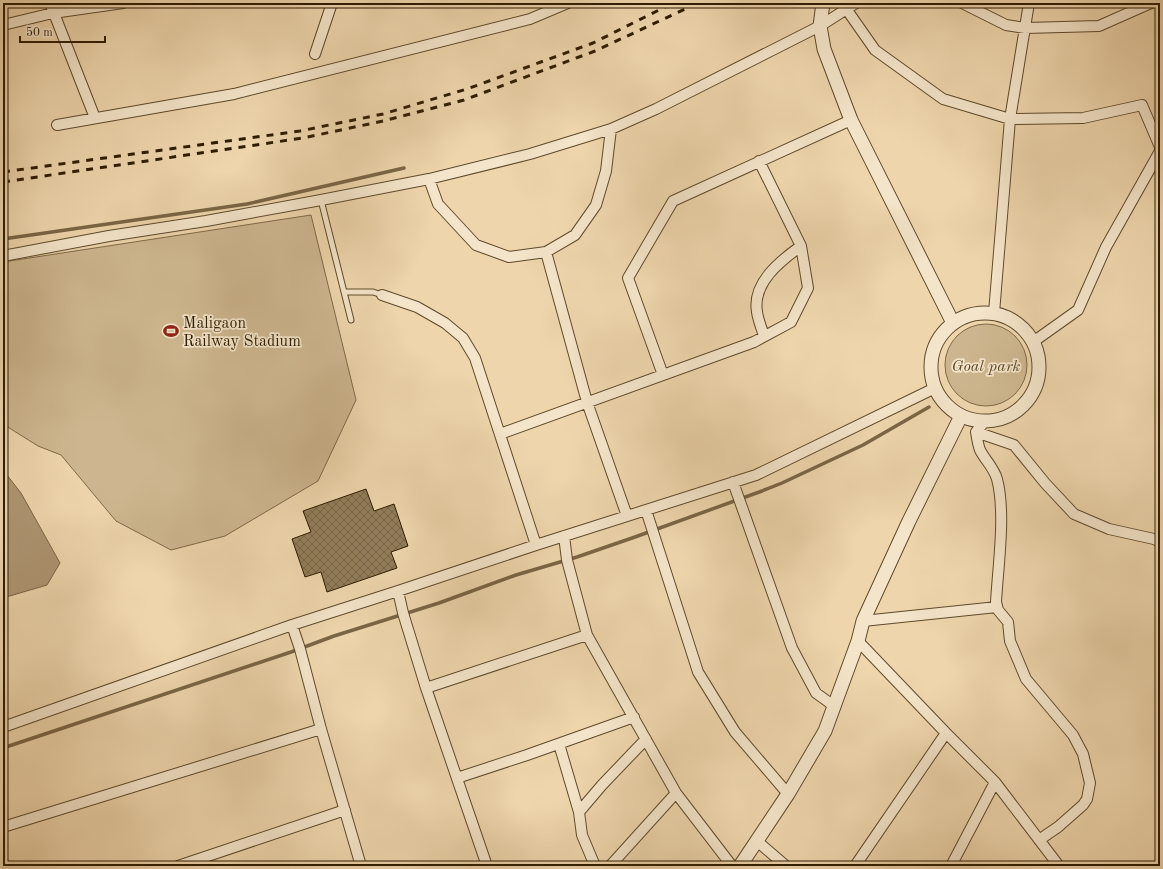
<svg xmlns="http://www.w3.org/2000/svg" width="1163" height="869" font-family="'Old Standard TT',serif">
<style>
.park{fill:#cdb68f;stroke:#7e6948}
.water{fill:#ad9672;stroke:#7a6544}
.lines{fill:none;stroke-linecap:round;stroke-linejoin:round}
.stream{stroke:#7a6544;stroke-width:3.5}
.building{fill:url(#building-cross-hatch);stroke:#2e1c00}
.service-casing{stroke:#5e4a2b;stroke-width:7}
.minor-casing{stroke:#5e4a2b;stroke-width:12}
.tertiary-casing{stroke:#5e4a2b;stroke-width:15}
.service{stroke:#f4e4c9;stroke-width:5}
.minor{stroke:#f4e4c9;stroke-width:10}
.tertiary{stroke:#f4e4c9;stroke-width:13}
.rail{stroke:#2e1c00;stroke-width:3;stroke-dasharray:7 7;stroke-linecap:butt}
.labels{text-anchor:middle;stroke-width:3.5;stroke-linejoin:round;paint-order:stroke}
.poi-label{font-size:16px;fill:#2e1c00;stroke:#f4e4c9;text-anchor:start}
.park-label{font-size:16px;font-style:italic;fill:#5e4a2b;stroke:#f4e4c9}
</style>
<defs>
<pattern id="building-cross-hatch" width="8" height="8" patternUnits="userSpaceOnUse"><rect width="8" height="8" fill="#927c59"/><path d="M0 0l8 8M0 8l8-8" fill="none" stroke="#786547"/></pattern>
</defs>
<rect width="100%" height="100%" fill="#eed5ac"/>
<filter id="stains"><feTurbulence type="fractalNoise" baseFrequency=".005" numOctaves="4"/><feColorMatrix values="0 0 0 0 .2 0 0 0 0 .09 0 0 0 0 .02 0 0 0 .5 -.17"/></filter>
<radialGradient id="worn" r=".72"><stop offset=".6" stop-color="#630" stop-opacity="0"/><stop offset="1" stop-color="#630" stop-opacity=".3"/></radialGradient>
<!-- park -->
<path class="park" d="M 311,215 L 356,400 L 318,481 L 225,536 L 171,550 L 116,521 L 61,455 L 38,446 L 3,424 L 3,262 Z
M945 365a41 41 0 1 1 82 0a41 41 0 1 1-82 0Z"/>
<!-- water -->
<path class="water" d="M 3,470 L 21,493 L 60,563 L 47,585 L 3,598 Z"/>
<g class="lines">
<!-- stream -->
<path class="stream" d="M 3,239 L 247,204 L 404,168
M 3,748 L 291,652 L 334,636 L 439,603 L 516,575 L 577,557 L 635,537 L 762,491 L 782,483 L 863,445 L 929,407"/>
</g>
<!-- building -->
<path class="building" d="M 366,489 L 374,511 L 394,504 L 408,546 L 391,552 L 397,568 L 327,592 L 321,572 L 305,577 L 292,539 L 311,532 L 303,511 Z"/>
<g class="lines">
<defs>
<path id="service" d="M 321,200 L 351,320
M 344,292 L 373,292 L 382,295"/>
<path id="minor" d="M 50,3 L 95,118
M 962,3 L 1006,25 L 1025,28 L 1099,26 L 1151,3
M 847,10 L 875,50 L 943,99 L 1010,119 L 1083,118 L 1142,105 L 1160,147
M 3,25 L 53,13 L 123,3
M 315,54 L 332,3
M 57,125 L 234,94 L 530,19 L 568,3
M 429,179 L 438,204 L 476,245 L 509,257 L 546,252 L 575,235 L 596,205 L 606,171 L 611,129
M 546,252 L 587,402 L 627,516
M 3,256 L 109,236 L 206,221 L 321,200 L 429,179 L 530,154 L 611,129 L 656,109 L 820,26 L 856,3
M 382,295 L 417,307 L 445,323 L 463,338 L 475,358 L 536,545
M 994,313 L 1010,119 L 1029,3
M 764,336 C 762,329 758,320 757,312 C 752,283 780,261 801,246
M 1033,342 L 1078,310 L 1106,247 L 1160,151
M 663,375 L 628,278 L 673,201 L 851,120
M 985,421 L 976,432 L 1014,445 L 1045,483 L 1074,514 L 1109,529 L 1154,539 L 1160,542
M 976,432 C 977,438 978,445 980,450 C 985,460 994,468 997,479 C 1006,513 998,566 996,602 L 998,610 L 1008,622 L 1010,641 L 1026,679 L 1073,735 L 1083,754 L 1090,783 L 1087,799 L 1083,805 L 1058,827 L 1039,840
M 500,434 L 754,342 L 791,322 L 808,288 L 801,246 L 759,161
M 733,482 L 792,648 L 816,693 L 834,706
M 646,510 L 698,672 L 735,732 L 788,794
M 564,536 L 567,560 L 587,635 L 676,793 L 732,866
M 398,591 L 403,613 L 426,688 L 487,866
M 863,621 L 997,607
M 292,625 L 300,649 L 321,729 L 361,866
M 858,641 L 946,733 L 995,782
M 426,688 L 587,635
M 3,727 L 292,625 L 398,591 L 536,545 L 756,475 L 935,388
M 559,744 L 579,812
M 457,778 L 527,755 L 634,717
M 3,827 L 321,729
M 757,841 L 786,866
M 178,866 L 345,810
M 595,866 L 582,835 L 579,812 L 602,785 L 646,739
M 610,866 L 676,793
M 855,866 L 946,733
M 951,866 L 995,782 L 1059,866"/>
<path id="tertiary" d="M 823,3 L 820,26 L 824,49 L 851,120 L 953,323
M931 367a54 54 0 1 1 108 0a54 54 0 1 1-108 0Z
M 740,866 L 788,794 L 825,731 L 858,641 L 863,621 L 909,521 L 961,416"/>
</defs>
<!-- service casing -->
<use href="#service" class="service-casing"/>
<!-- minor casing -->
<use href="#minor" class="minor-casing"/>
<!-- tertiary casing -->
<use href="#tertiary" class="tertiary-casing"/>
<!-- service -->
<use href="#service" class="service"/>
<!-- minor -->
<use href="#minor" class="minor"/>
<!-- tertiary -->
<use href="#tertiary" class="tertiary"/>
<!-- rail -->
<path class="rail" d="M 3,172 L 300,131 L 383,114 L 467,89 L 593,43 L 673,3
M 3,182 L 303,138 L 383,121 L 464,100 L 595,51 L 698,3"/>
</g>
<!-- icons -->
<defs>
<symbol id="stadium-bare" viewBox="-9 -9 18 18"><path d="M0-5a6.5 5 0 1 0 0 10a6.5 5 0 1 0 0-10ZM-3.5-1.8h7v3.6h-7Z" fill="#8f2418" stroke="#f4e4c9" stroke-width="2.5" paint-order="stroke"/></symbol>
</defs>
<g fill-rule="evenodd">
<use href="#stadium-bare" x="160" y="320" width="22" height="22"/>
</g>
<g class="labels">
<!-- poi labels -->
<g class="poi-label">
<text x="183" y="328">Maligaon<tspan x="183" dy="18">Railway Stadium</tspan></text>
</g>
<!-- park labels -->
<g class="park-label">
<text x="986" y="371">Goal park</text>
</g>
</g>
<!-- margin -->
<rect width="1163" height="869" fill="none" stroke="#eed5ac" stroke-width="16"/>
<rect x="4" y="4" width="1155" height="861" fill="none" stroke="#2e1c00" stroke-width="2"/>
<rect x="8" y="8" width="1147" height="853" fill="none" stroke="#2e1c00"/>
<!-- scale -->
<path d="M20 36v6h85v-6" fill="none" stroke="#2e1c00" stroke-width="2"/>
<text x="26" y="36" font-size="12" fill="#2e1c00" stroke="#f4e4c9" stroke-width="3" paint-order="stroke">50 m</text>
<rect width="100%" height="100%" filter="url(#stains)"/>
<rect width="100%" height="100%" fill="url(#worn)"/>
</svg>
